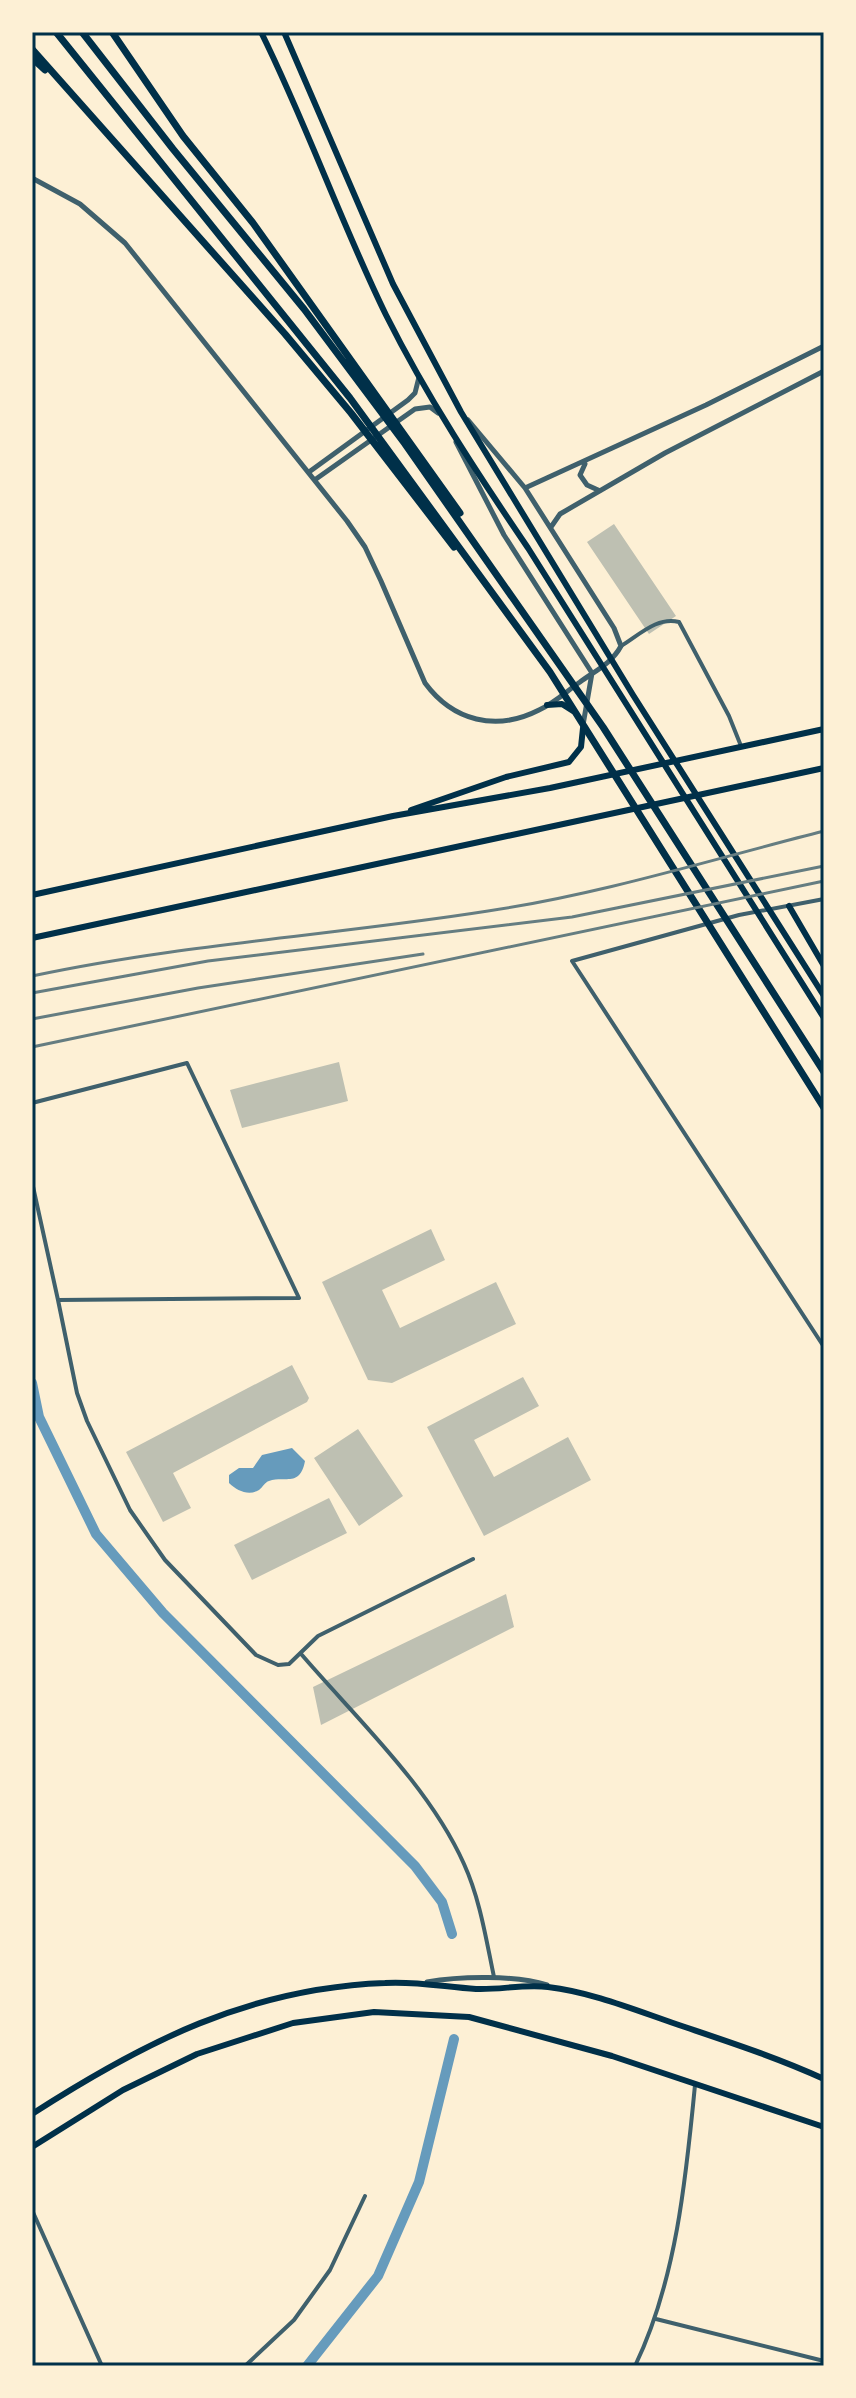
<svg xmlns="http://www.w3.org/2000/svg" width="856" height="2398" font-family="'Roboto Condensed',sans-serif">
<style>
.water{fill:#669bbc}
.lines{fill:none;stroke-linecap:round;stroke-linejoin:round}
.canal{stroke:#669bbc;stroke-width:10}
.building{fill:#bec0b2}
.minor{stroke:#3f606c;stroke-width:4}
.tertiary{stroke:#3f606c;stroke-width:5}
.primary{stroke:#003049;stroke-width:6}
.trunk{stroke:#003049;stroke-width:6}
.motorway{stroke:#003049;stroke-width:7}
.rail{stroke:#657d81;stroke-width:3}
.neatline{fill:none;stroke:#003049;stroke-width:3}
</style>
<rect width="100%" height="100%" fill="#fdf0d5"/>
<!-- water -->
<path class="water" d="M 292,1448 L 305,1461 C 300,1488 284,1475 269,1481 C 265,1482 263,1487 259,1490 C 249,1496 237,1491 229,1483 L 229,1475 L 239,1468 L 253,1468 L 262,1455 Z"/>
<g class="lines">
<!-- canal -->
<path class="canal" d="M 32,1383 L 39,1417 L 96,1534 L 163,1613 L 415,1866 L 442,1902 L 452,1934
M 307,2366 L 378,2276 L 419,2182 L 454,2039"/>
</g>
<!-- building -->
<path class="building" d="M 614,524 L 676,616 L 649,634 L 587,542 Z
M 339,1062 L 348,1101 L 242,1128 L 230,1090 Z
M 431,1229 L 445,1260 L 382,1290 L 400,1328 L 496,1282 L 516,1324 L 392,1383 L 368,1380 L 322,1282 Z
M 292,1365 L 309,1398 L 307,1402 L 173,1473 L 191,1508 L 163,1522 L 126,1452 Z
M 523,1377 L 539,1406 L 474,1440 L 494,1477 L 568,1437 L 591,1480 L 484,1536 L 427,1427 Z
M 358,1429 L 403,1496 L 359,1526 L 314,1458 Z
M 329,1498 L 347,1533 L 252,1580 L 234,1545 Z
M 506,1594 L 514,1627 L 321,1725 L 313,1687 Z"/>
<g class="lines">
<!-- minor -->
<path class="minor" d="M 621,646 C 639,635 658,616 679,622 L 729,716 L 741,746
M 824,899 L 739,915 L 572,961 L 824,1347
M 32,1103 L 187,1063 L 299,1298 L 58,1300 L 32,1182
M 58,1300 L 77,1393 L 87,1421 L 130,1510 L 165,1560 L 256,1655 L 278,1665 L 289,1664 L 318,1636 L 473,1559
M 302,1655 C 357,1719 429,1786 464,1864 C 480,1899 486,1939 494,1977
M 32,2210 L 102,2366
M 656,2319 L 824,2361
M 245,2366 L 294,2320 L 330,2270 L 365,2196
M 635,2366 C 676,2281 686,2179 695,2085"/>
<!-- tertiary -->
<path class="tertiary" d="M 32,178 L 80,204 L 125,243 L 347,521 L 365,547 L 381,581 L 425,683 C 453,721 496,732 539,710 C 554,703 567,691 580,682 C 595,671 612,663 621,646 L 614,628 L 525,488 L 468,420
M 456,442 L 504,535 L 592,673 L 583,725
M 585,464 L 580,475 L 587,485 L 598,490
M 309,472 L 408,400 L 415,393 L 419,377
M 316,479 L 415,409 L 430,407 L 438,413
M 525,488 L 706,405 L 824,346
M 551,527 L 560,514 L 665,453 L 824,371
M 427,1982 C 460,1976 516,1975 547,1985"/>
<!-- primary -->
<path class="primary" d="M 261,32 C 307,125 341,223 386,315 C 427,397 477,473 528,548 L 824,1018
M 284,32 L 393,284 L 461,412 L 633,695 L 824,996
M 789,906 L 824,966"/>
<!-- trunk -->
<path class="trunk" d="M 547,705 L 562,704 L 573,711
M 411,810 L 506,777 L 569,762 L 581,747 L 583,728
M 32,895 L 393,816 L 550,788 L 824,729
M 32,938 L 824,768
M 32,2114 C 144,2042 249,1988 385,1983 C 416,1981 445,1987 476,1989 C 500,1990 524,1984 548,1987 C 591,1992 635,2010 676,2024 C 726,2041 776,2057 824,2079
M 32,2147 L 123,2090 L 197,2054 L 293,2023 L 374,2012 L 469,2017 L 612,2056 L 824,2127"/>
<!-- motorway -->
<path class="motorway" d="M 56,32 L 350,398 L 550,672 L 824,1108
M 82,32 L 173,149 L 304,309 L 405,444 L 603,727 L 824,1072
M 112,32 L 183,136 L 253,223 L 460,513
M 32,49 L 285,334 L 351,413 L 454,547
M 32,58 L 45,70"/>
<!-- rail -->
<path class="rail" d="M 32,976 C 182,944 336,935 488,911 C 602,894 713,859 824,831
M 32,993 L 208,961 L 572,917 L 824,866
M 32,1019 L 198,988 L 423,954
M 32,1047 L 824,881"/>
</g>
<!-- border -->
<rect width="856" height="2398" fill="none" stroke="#fdf0d5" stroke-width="68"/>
<rect x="34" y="34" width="788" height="2330" class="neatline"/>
</svg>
